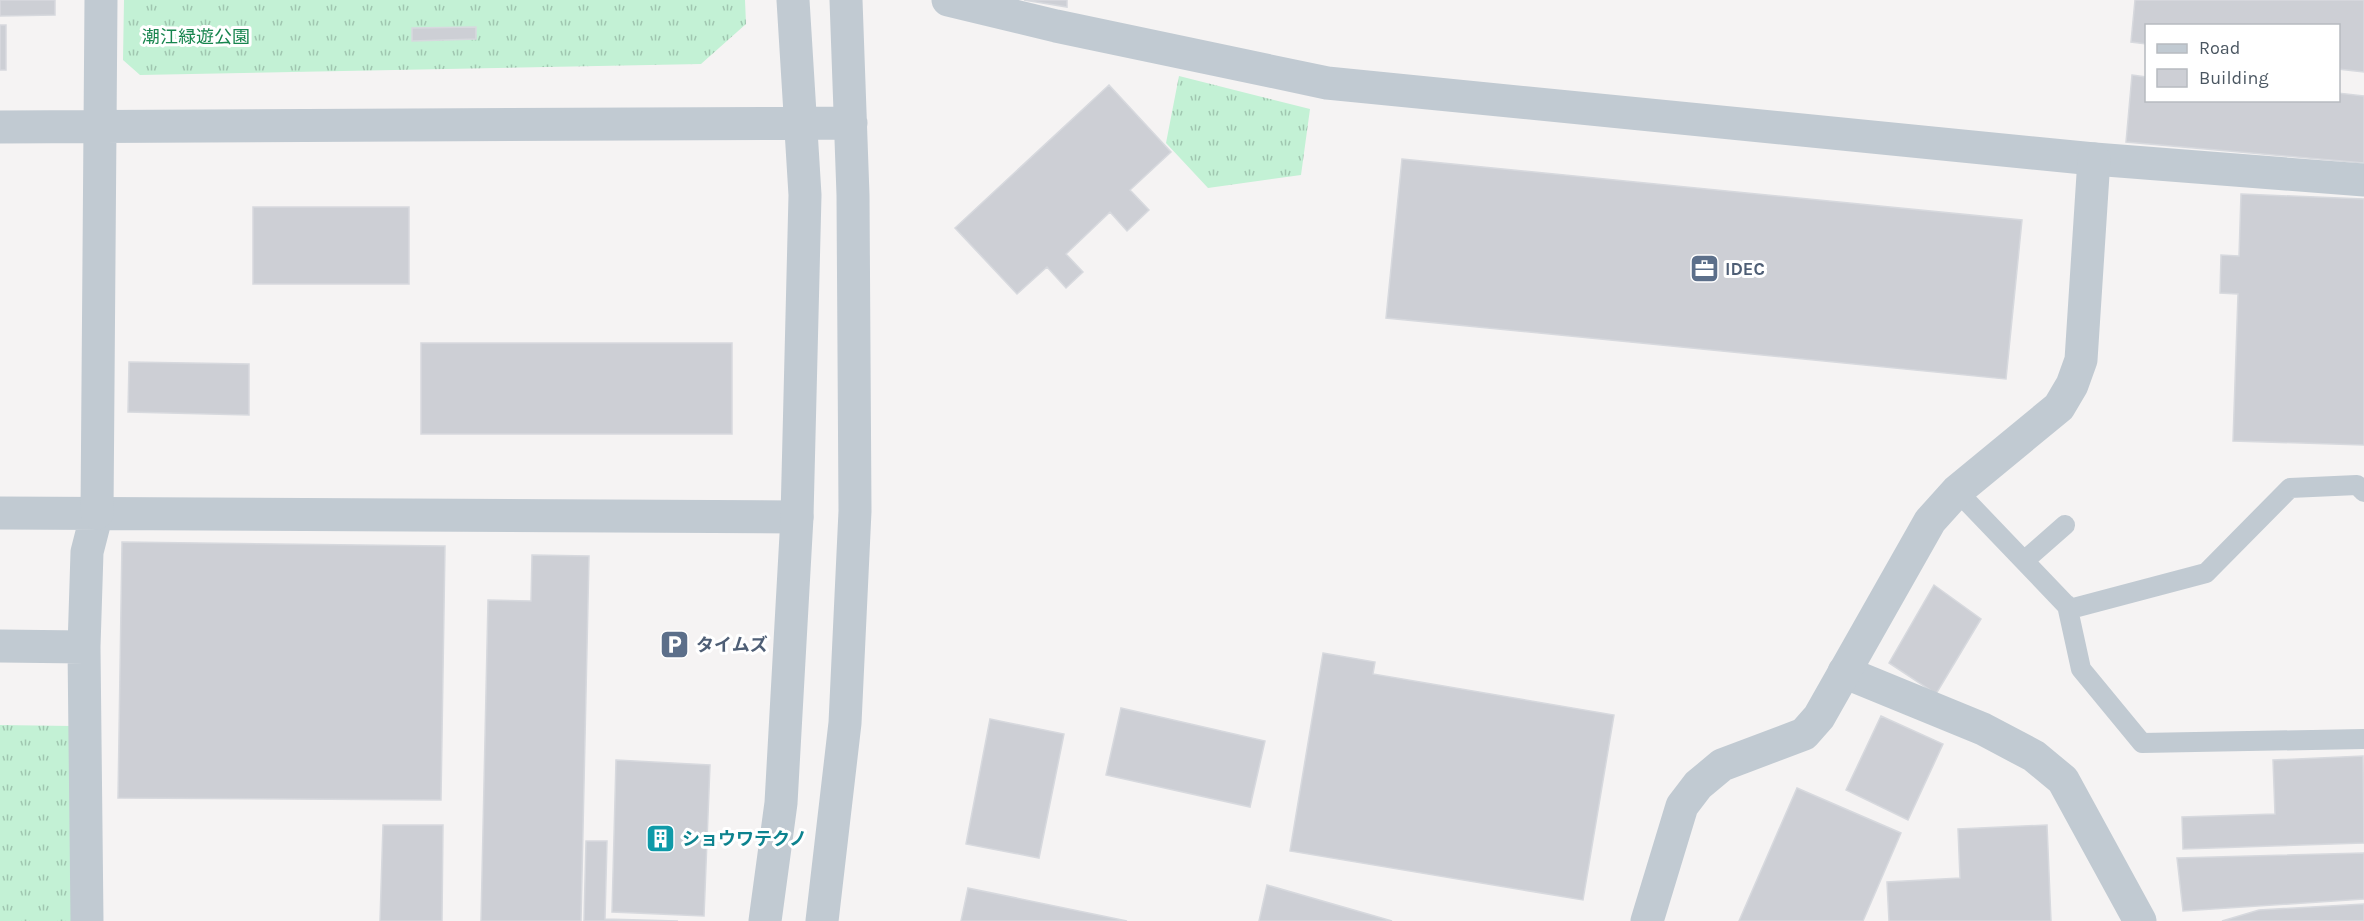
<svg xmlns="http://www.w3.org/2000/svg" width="2364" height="921" font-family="Karla,'Noto Sans JP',sans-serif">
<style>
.grass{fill:url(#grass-tufts)}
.building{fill:#cdcfd5;stroke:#d7d9de;stroke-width:1.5}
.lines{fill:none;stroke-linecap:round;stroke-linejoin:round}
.service{stroke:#c1cad2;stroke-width:20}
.minor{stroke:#c1cad2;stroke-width:33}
.tertiary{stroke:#c1cad2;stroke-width:33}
.labels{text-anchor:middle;stroke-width:6;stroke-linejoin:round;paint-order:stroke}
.park-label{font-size:18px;fill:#17854e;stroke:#fff}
.service-label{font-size:18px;font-weight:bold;fill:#4e5e75;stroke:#fff;text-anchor:start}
.culture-label{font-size:18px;font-weight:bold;fill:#0d838f;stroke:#fff;text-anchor:start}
</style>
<defs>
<pattern id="grass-tufts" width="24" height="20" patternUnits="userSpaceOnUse" patternTransform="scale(1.5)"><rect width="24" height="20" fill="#c3f1d5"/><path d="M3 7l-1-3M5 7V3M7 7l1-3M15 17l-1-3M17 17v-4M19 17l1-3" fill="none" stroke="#a0c6b0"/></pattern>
</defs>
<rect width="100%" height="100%" fill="#f5f3f3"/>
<!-- grass -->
<path class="grass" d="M 124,0 L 745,0 L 746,24 L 701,64 L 140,75 L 123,60 Z
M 1179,76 L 1310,109 L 1301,175 L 1208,188 L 1166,143 Z
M 0,725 L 72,726 L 71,921 L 0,921 Z"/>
<!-- building -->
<path class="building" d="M 0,0 L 55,0 L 55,15 L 0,16 Z
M 1024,0 L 1067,0 L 1067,7 Z
M 2135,0 L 2364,0 L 2364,72 L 2338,69 L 2338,26 L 2146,26 L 2146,44 L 2131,42 Z
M 0,25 L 6,25 L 6,70 L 0,70 Z
M 476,27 L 476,39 L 412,41 L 412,28 Z
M 2132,75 L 2146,77 L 2146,100 L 2338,100 L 2338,93 L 2364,96 L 2364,163 L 2126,142 Z
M 1109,85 L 1171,152 L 1130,190 L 1149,210 L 1127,231 L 1110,212 L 1066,254 L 1083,272 L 1066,288 L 1047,267 L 1017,294 L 955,228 Z
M 1402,159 L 2022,220 L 2006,379 L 1386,318 Z
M 2241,194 L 2364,199 L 2364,445 L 2233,441 L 2238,294 L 2220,293 L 2221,255 L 2239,256 Z
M 253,207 L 409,207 L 409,284 L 253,284 Z
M 421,343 L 732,343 L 732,434 L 421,434 Z
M 129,362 L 249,364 L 249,415 L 128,412 Z
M 122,542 L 445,546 L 441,800 L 118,798 Z
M 532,555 L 589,556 L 581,921 L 481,921 L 488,600 L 531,601 Z
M 1934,585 L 1981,619 L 1936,694 L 1889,663 Z
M 1323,653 L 1375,662 L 1373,674 L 1614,715 L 1583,900 L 1290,851 Z
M 1121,708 L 1265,741 L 1250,807 L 1106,775 Z
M 1881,716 L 1943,744 L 1908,820 L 1846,790 Z
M 990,719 L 1064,734 L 1039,858 L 966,844 Z
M 2363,756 L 2364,843 L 2183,849 L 2182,817 L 2275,814 L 2273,760 Z
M 616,760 L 710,765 L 704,916 L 612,912 Z
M 1797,788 L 1901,833 L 1863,921 L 1739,921 Z
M 383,825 L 443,825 L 442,921 L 380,921 Z
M 2047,825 L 2051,921 L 1889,921 L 1887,882 L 1960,878 L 1958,829 Z
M 586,841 L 607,841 L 605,919 L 678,921 L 584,921 Z
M 2364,853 L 2364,899 L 2183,911 L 2177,858 Z
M 1267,885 L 1392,921 L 1259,921 Z
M 968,888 L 1127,921 L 961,921 Z
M 2364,904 L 2364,921 L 2222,921 L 2259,910 Z"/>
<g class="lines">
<!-- service -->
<path class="service" d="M 1957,491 L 2070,609 L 2206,573 L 2290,488 L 2357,485 L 2364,492
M 2024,561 L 2065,525
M 2067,605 L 2081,669 L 2142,743 L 2364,739"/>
<!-- minor -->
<path class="minor" d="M 948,0 L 1056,26 L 1327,83 L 2094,159 L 2364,180
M 0,513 L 797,517
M 0,646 L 84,647
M 1844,672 L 1983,729 L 2034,756 L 2063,780 L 2140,921
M 87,921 L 84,647 L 87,552 L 97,513"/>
<!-- tertiary -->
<path class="tertiary" d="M 0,127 L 851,123
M 97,513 L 101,0
M 765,921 L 781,803 L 797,517 L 805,195 L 793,0
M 822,921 L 845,723 L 855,511 L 853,195 L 846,0
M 1647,921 L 1682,806 L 1698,785 L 1722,765 L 1804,734 L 1819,717 L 1930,521 L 1957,491 L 2059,407 L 2072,385 L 2081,360 L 2094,159"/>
</g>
<!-- icons -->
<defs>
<symbol id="office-square" viewBox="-11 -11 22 22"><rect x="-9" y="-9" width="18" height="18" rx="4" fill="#5c6f8a" stroke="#fff"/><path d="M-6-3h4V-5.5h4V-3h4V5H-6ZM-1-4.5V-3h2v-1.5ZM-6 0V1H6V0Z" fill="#fff"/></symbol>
<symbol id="parking-square" viewBox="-11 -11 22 22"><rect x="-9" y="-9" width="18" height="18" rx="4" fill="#5c6f8a" stroke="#fff"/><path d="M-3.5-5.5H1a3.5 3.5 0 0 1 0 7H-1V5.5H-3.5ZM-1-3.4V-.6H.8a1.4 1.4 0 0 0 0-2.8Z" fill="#fff"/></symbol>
<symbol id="building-square" viewBox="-11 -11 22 22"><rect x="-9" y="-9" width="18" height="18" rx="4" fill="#0f9aa8" stroke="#fff"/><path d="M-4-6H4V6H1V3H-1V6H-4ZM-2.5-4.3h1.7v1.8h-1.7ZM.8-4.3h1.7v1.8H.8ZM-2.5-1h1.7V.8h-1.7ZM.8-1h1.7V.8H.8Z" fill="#fff"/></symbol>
</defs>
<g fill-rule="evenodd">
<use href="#office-square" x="1688" y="252" width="33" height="33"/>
<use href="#parking-square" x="658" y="628" width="33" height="33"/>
<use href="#building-square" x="644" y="822" width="33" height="33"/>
</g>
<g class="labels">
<!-- park labels -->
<g class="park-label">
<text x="196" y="43">潮江緑遊公園</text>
</g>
<!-- service labels -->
<g class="service-label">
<text x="1725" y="275">IDEC</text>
<text x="696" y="651">タイムズ</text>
</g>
<!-- culture labels -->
<g class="culture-label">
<text x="682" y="845">ショウワテクノ</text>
</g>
</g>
<!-- legend -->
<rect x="2145" y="24" width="195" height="78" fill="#ffffff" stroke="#b7bbc0" stroke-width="1.5"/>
<rect x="2157" y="44" width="30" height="9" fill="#c1cad2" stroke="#b7bbc0" stroke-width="1.5"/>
<text x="2199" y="54" font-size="18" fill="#4a5661">Road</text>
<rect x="2157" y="69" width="30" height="18" fill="#cdcfd5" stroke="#b7bbc0" stroke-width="1.5"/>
<text x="2199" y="84" font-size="18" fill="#4a5661">Building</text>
</svg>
